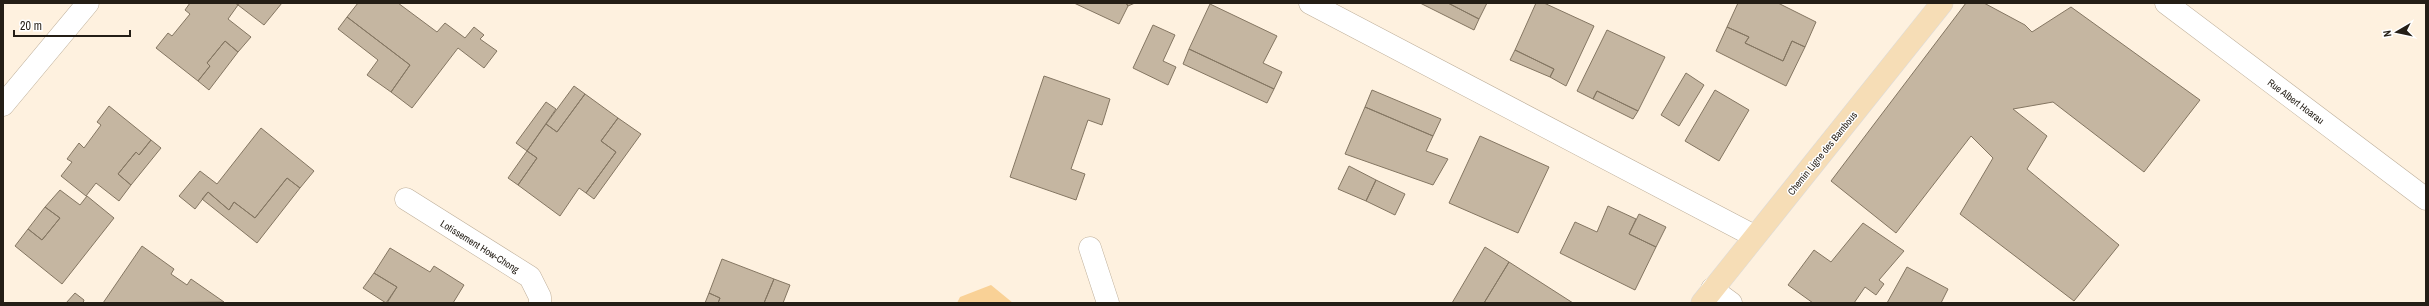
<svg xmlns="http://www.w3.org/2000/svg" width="2429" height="306" font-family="'Archivo Narrow',sans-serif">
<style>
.green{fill:#f9d196}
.building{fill:#c5b6a1;stroke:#847662}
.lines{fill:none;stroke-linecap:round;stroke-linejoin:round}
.minor-casing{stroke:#beaf9a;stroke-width:23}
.major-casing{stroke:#dcdbda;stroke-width:23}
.minor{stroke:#fff;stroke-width:22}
.major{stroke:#f6ddb6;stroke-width:22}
.labels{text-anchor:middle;stroke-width:3;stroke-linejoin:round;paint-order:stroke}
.street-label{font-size:10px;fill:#241e16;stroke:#fff}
</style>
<rect width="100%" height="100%" fill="#fef1df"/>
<!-- green -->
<path class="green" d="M 991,285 L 1013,303 L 957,303 L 960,297 Z"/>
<!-- building -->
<path class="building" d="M 190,3 L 235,3 L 238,5 L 228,19 L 251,37 L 238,52 L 225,41 L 207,63 L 210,66 L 198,81 L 156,48 L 168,33 L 172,36 L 190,14 L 185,10 Z
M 239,3 L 282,3 L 264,25 L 238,5 Z
M 358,3 L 398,3 L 437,32 L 445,23 L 465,38 L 474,27 L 484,35 L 480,39 L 497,51 L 484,68 L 458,48 L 412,108 L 391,92 L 410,65 L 347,17 Z
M 1074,3 L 1126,3 L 1128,6 L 1119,24 Z
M 1126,3 L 1135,3 L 1128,6 Z
M 1420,3 L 1448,3 L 1479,19 L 1474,30 Z
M 1448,3 L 1487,3 L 1479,19 Z
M 1536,3 L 1544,3 L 1594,26 L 1566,86 L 1550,77 L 1554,69 L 1515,50 Z
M 1738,3 L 1778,3 L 1816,22 L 1805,47 L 1792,41 L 1783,61 L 1745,43 L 1749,37 L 1727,27 Z
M 1966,3 L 1984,3 L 2025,25 L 2032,32 L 2071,7 L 2200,100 L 2144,172 L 2053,102 L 2013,109 L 2047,136 L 2027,169 L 2119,245 L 2074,301 L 1960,214 L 1993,158 L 1971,136 L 1896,233 L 1831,181 Z
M 1210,4 L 1277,36 L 1263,63 L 1282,72 L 1274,89 L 1189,49 Z
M 347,17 L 410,65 L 391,92 L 367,75 L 378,60 L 338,29 Z
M 1153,25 L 1175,35 L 1163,61 L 1176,67 L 1168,85 L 1133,68 Z
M 1727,27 L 1749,37 L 1745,43 L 1783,61 L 1792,41 L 1805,47 L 1786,86 L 1716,51 Z
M 1607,30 L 1665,57 L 1638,111 L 1597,91 L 1593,99 L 1577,91 Z
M 225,41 L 238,52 L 209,90 L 198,81 L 210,66 L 207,63 Z
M 1189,49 L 1274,89 L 1267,103 L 1183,64 Z
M 1515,50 L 1554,69 L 1550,77 L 1510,60 Z
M 1686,73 L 1704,85 L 1679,126 L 1661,115 Z
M 1044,76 L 1110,99 L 1102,125 L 1088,120 L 1071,169 L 1085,174 L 1076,200 L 1010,177 Z
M 574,86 L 585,94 L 557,132 L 546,124 Z
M 1372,90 L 1441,119 L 1433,136 L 1365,107 Z
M 1715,90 L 1749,110 L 1719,161 L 1685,141 Z
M 1597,91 L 1638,111 L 1633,119 L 1593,99 Z
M 585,94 L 618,118 L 601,141 L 616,152 L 586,193 L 579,188 L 560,216 L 518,185 L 537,158 L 527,151 L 546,124 L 557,132 Z
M 546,102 L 556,109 L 527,151 L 516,143 Z
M 109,106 L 151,140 L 139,155 L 136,152 L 118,174 L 131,185 L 119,201 L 96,183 L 86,196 L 61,176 L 72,162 L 67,159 L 79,143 L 84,148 L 101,125 L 97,122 Z
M 1365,107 L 1433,136 L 1426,151 L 1448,159 L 1433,185 L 1345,154 Z
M 618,118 L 641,134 L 594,199 L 586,193 L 616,152 L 601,141 Z
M 261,128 L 314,171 L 300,188 L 287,178 L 255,218 L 234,202 L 229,210 L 208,192 L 195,209 L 179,196 L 200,171 L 217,184 Z
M 1480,136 L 1549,167 L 1518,233 L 1449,203 Z
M 151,140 L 161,148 L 131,185 L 118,174 L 136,152 L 139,155 Z
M 527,151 L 537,158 L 518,185 L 508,178 Z
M 1349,166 L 1376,180 L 1366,201 L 1338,189 Z
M 287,178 L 300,188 L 257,243 L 202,199 L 208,192 L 229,210 L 234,202 L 255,218 Z
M 1376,180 L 1405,194 L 1395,215 L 1366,201 Z
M 60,190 L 80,205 L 87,196 L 114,218 L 62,284 L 15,246 L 28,229 L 42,240 L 60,218 L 45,207 Z
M 1608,206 L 1636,219 L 1629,234 L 1656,247 L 1635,290 L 1560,253 L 1575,222 L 1597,232 Z
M 45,207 L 60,218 L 42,240 L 28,229 Z
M 1639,214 L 1666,227 L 1656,247 L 1629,234 Z
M 1863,223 L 1904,251 L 1879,280 L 1884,284 L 1876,295 L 1865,287 L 1854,303 L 1813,303 L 1788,285 L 1814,250 L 1831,262 Z
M 142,246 L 174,269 L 171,274 L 187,285 L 191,279 L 224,302 L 103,303 Z
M 1485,247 L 1509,262 L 1484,303 L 1452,303 Z
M 390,248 L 430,272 L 434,266 L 464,285 L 453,303 L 387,303 L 397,287 L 374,273 Z
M 722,259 L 774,279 L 764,303 L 718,303 L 720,298 L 709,293 Z
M 1509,262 L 1573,303 L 1484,303 Z
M 1907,267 L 1948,289 L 1941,303 L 1887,303 Z
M 374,273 L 397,287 L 386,303 L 363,288 Z
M 774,279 L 790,285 L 783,303 L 764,303 Z
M 75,293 L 84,300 L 83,303 L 66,303 Z
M 709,293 L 720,298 L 718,303 L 705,303 Z"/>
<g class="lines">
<defs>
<path id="minor" d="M 1310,3 L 1754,236
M 2166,3 L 2426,199
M 3,105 L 88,3
M 406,199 L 530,277 L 540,297 L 540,303
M 1090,248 L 1108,303
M 1712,289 L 1731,303"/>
<path id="major" d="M 1702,303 L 1942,3"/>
</defs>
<!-- minor casing -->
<use href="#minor" class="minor-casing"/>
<!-- major casing -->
<use href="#major" class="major-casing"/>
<!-- minor -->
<use href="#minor" class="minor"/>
<!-- major -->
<use href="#major" class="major"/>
</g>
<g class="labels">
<!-- street labels -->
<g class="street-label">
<text transform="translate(2296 101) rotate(37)" y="4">Rue Albert Hoarau</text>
<text transform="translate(1822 153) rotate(-51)" y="4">Chemin Ligne des Bambous</text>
<text transform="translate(480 246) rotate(32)" y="4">Lotissement How-Chong</text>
</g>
</g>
<!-- border -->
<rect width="2429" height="306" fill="none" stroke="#241e16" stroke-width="8"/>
<!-- north arrow -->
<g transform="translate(2397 32) rotate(261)" stroke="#ffffff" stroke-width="3" paint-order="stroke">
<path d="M0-3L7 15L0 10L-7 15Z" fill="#241e16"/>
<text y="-6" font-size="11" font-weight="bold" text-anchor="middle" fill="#241e16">N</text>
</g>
<!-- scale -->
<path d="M14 30v6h116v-6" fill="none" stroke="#241e16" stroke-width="2"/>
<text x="20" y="30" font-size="12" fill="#241e16" stroke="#ffffff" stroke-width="3" paint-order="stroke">20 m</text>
</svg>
